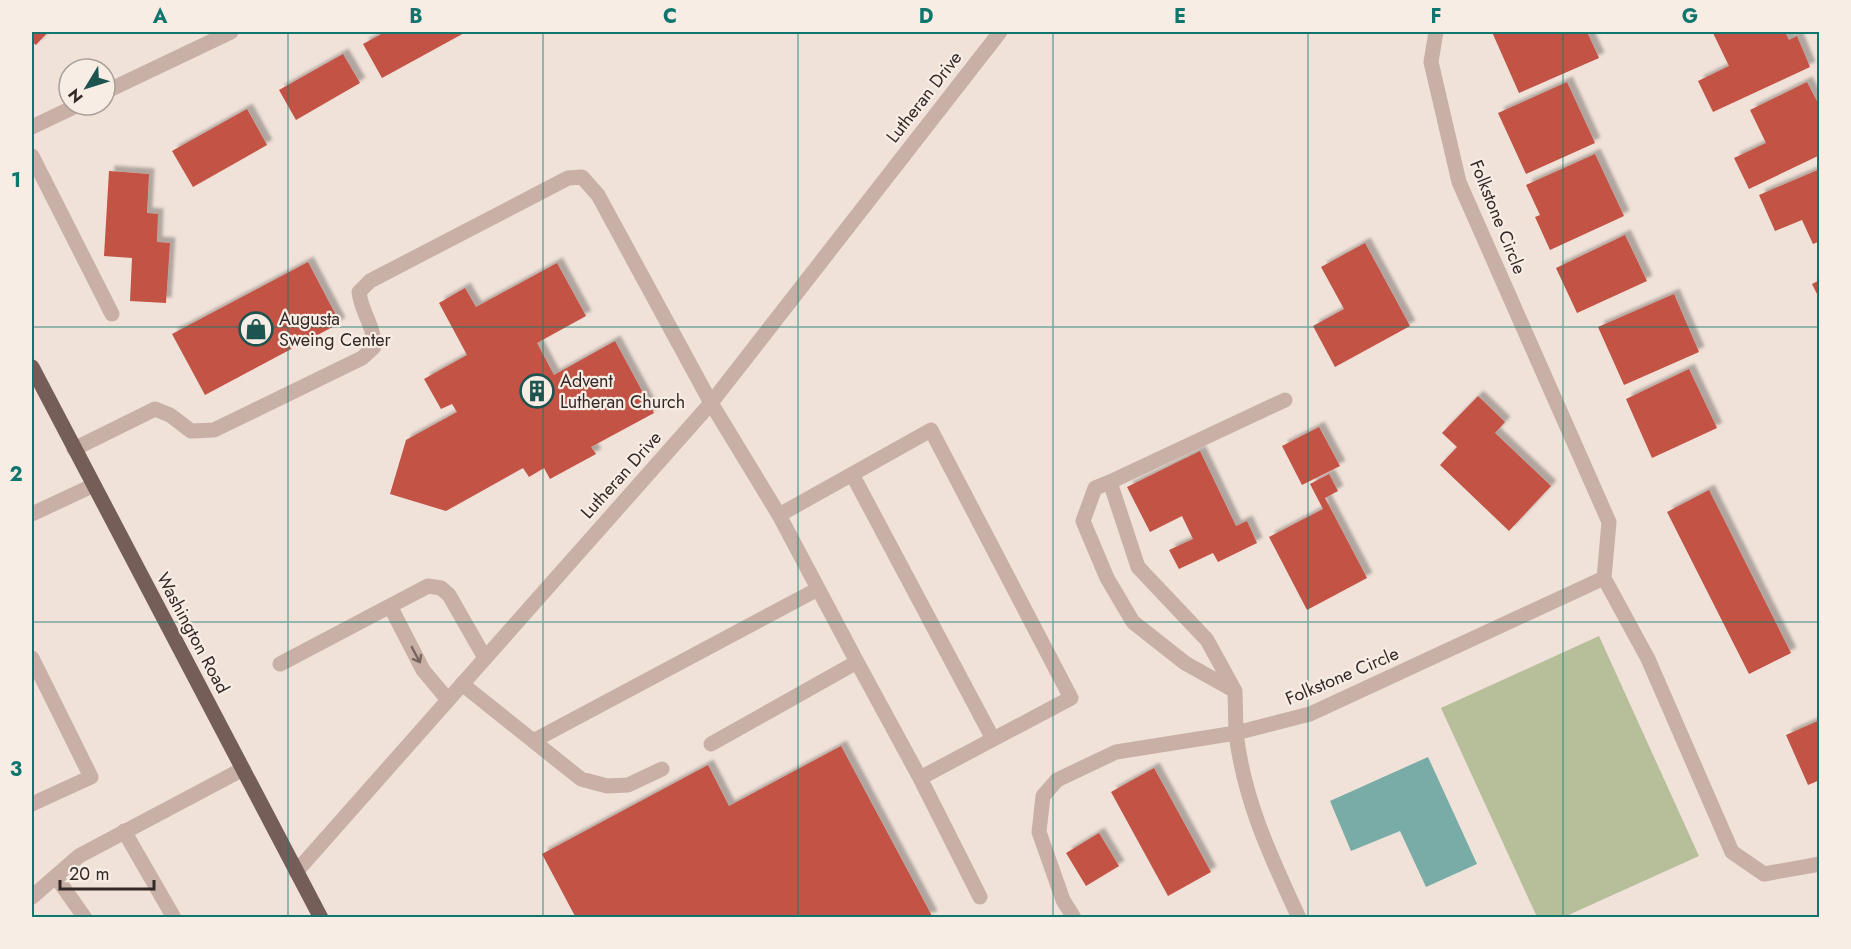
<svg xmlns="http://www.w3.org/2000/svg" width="1851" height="949" font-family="Jost,sans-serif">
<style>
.green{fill:#b7be9a}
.water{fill:#79aca7}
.building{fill:#c25245;filter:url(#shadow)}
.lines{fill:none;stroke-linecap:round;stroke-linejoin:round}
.service{stroke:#c8b0a6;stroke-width:15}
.minor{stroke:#c8b0a6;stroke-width:15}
.primary{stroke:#755e58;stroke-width:15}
.oneway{stroke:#776660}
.grid{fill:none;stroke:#0f766e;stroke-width:1.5;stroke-opacity:0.55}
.labels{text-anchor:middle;stroke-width:4.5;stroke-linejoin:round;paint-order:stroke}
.street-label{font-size:18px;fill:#342926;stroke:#f8ede5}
.poi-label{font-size:18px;fill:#342926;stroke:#f8ede5;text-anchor:start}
.neatline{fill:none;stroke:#0f766e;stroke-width:2}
.grid-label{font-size:20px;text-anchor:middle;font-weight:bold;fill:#0f766e}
</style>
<defs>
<filter id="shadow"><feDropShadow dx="5.5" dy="-5.5" stdDeviation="1.5" flood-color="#0004"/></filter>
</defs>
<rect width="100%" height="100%" fill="#f0e2d9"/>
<!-- green -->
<path class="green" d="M 1599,636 L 1699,856 L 1564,917 L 1537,917 L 1441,708 Z"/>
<!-- water -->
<path class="water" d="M 1428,757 L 1477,864 L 1426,887 L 1400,831 L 1351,851 L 1330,801 Z"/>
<!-- building -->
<path class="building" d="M 32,32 L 48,32 L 36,45 L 32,42 Z
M 385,32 L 466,32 L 382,78 L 363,44 Z
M 1492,32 L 1587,32 L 1599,58 L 1519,93 Z
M 1716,32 L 1785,32 L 1789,40 L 1797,36 L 1810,67 L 1713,112 L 1698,81 L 1729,66 L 1713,33 Z
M 343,54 L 360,83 L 296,120 L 279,90 Z
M 1567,82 L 1595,143 L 1526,174 L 1498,113 Z
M 1807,82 L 1820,107 L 1820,155 L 1749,189 L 1734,158 L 1766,143 L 1750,110 Z
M 247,109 L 267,145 L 193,187 L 172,151 Z
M 1595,154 L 1624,216 L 1550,250 L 1535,217 L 1540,215 L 1526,185 Z
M 1820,169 L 1820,241 L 1813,244 L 1802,220 L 1775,231 L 1759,195 Z
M 109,171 L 149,174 L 147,213 L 158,214 L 157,242 L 170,243 L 166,303 L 130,301 L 132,258 L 104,256 Z
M 1625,235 L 1647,281 L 1577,313 L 1556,268 Z
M 1365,243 L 1410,326 L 1335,367 L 1313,326 L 1344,309 L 1321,267 Z
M 308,262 L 340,323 L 205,395 L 172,334 Z
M 557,263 L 586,316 L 537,343 L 554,375 L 615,341 L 654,413 L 591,447 L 596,454 L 550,479 L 544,468 L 529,477 L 523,468 L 446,511 L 390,494 L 406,440 L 457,412 L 452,404 L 441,409 L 424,379 L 467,355 L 439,303 L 465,288 L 476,307 Z
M 1820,280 L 1820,300 L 1812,284 Z
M 1674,294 L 1699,352 L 1624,385 L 1598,327 Z
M 1689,369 L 1717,428 L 1652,458 L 1626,399 Z
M 1478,396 L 1505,422 L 1495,433 L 1551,486 L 1509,531 L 1440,465 L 1457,447 L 1442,433 Z
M 1319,427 L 1340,466 L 1302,485 L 1282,446 Z
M 1200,451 L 1236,526 L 1247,521 L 1257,543 L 1218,562 L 1213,553 L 1179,569 L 1169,550 L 1193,539 L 1182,516 L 1150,532 L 1127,487 Z
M 1329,474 L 1338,491 L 1325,498 L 1367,578 L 1307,610 L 1269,537 L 1323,509 L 1310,484 Z
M 1709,490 L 1791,653 L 1749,674 L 1667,512 Z
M 1820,720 L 1820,780 L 1808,785 L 1786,735 Z
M 841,746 L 932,916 L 929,918 L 576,918 L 542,854 L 708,765 L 729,806 Z
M 1154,768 L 1211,872 L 1168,896 L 1111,792 Z
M 1099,833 L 1119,866 L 1086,886 L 1066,853 Z"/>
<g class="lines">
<!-- service -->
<path class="service" d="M 32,156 L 112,314
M 74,449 L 155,409 L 170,415 L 191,431 L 214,430 L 362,358 L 374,347 C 375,327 361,312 359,292 L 370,281 L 568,178 L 582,177 L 598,195 L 711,403 L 779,515
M 852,474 L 993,739
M 1110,482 L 1095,488 L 1083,521 L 1107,578 L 1133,622 L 1185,663 L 1235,691
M 32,514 L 94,485
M 390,606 L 423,670 L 448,700
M 32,658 L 91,777 L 32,804
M 280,664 L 428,586 L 441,588 L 449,595 L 485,658
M 462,684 L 581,779 L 607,786 L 628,785 L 662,769
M 1236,733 L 1235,691 L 1207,640 L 1138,567 L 1110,482 L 1285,400
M 533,741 L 818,589
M 711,744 L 857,662 L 779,515 L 931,430 L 1071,698 L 920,778 L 857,662
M 920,778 L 980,897
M 124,831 L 173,916 L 171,918
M 56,877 L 85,918
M 32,897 L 79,856 L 243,769"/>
<!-- minor -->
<path class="minor" d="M 1436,32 L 1431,62 L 1459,182 L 1609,522 L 1604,578 L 1648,659 L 1732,852 L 1764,874 L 1820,864
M 105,92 L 231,32
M 32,127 L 78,105
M 296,872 L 711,403 L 1000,32
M 1074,918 L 1063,900 L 1039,832 L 1043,796 L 1057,780 L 1116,752 L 1236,733
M 1299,918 C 1271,857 1244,801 1236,733 L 1310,714 L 1604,578"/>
<!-- primary -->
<path class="primary" d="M 32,367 L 321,918"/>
</g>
<!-- one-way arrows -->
<defs><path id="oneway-shaft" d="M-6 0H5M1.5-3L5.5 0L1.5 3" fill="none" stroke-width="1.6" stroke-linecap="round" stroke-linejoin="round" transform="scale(1.5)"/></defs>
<use class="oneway" href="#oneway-shaft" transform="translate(416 655) rotate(62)"/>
<!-- grid -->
<path class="grid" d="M 288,32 L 288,918M 543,32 L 543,918M 798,32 L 798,918M 1053,32 L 1053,918M 1308,32 L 1308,918M 1563,32 L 1563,918M 32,327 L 1820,327M 32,622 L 1820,622"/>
<!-- icons -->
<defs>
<symbol id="shop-ring" viewBox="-11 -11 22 22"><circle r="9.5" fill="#f8ede5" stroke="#1e5450" stroke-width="1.5"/><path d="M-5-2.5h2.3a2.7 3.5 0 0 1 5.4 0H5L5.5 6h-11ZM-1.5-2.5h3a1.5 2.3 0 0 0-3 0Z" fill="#1e5450"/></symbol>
<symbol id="building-ring" viewBox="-11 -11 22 22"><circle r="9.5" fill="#f8ede5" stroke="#1e5450" stroke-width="1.5"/><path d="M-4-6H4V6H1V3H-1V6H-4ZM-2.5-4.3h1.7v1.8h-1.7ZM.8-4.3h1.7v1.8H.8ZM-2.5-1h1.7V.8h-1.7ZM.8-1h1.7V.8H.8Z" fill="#1e5450"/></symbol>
</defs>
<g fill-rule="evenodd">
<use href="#shop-ring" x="237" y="310" width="38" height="38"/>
<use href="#building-ring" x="518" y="372" width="38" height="38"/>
</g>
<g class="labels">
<!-- street labels -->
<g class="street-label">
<text transform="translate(924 97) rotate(-52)" y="6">Lutheran Drive</text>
<text transform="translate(1498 217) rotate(68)" y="6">Folkstone Circle</text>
<text transform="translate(621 475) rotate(-48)" y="6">Lutheran Drive</text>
<text transform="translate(193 633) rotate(62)" y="6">Washington Road</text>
<text transform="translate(1342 676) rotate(-23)" y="6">Folkstone Circle</text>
</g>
<!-- poi labels -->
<g class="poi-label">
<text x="279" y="325">Augusta<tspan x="279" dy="21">Sweing Center</tspan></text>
<text x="560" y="387">Advent<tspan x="560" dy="21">Lutheran Church</tspan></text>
</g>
</g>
<!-- border -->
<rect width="1851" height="949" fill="none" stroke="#f8ede5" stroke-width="66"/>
<!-- north arrow -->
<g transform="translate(87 87) rotate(232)"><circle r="28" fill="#f8ede5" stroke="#aa9f99" stroke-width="1.5"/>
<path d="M0-4.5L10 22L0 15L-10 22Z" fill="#1e5450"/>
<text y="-9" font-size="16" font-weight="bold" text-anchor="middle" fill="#342926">N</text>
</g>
<!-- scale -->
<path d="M60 880v9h94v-9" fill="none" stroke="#342926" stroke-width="3"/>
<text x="69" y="880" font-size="18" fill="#342926" stroke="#f8ede5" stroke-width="4.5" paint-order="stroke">20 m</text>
<rect x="33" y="33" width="1785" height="883" class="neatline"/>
<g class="grid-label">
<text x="160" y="23">A</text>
<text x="416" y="23">B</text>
<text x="670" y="23">C</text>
<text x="926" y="23">D</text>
<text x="1180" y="23">E</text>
<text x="1436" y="23">F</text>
<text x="1690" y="23">G</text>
<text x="16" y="187">1</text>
<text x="16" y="481">2</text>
<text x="16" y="776">3</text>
</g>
</svg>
